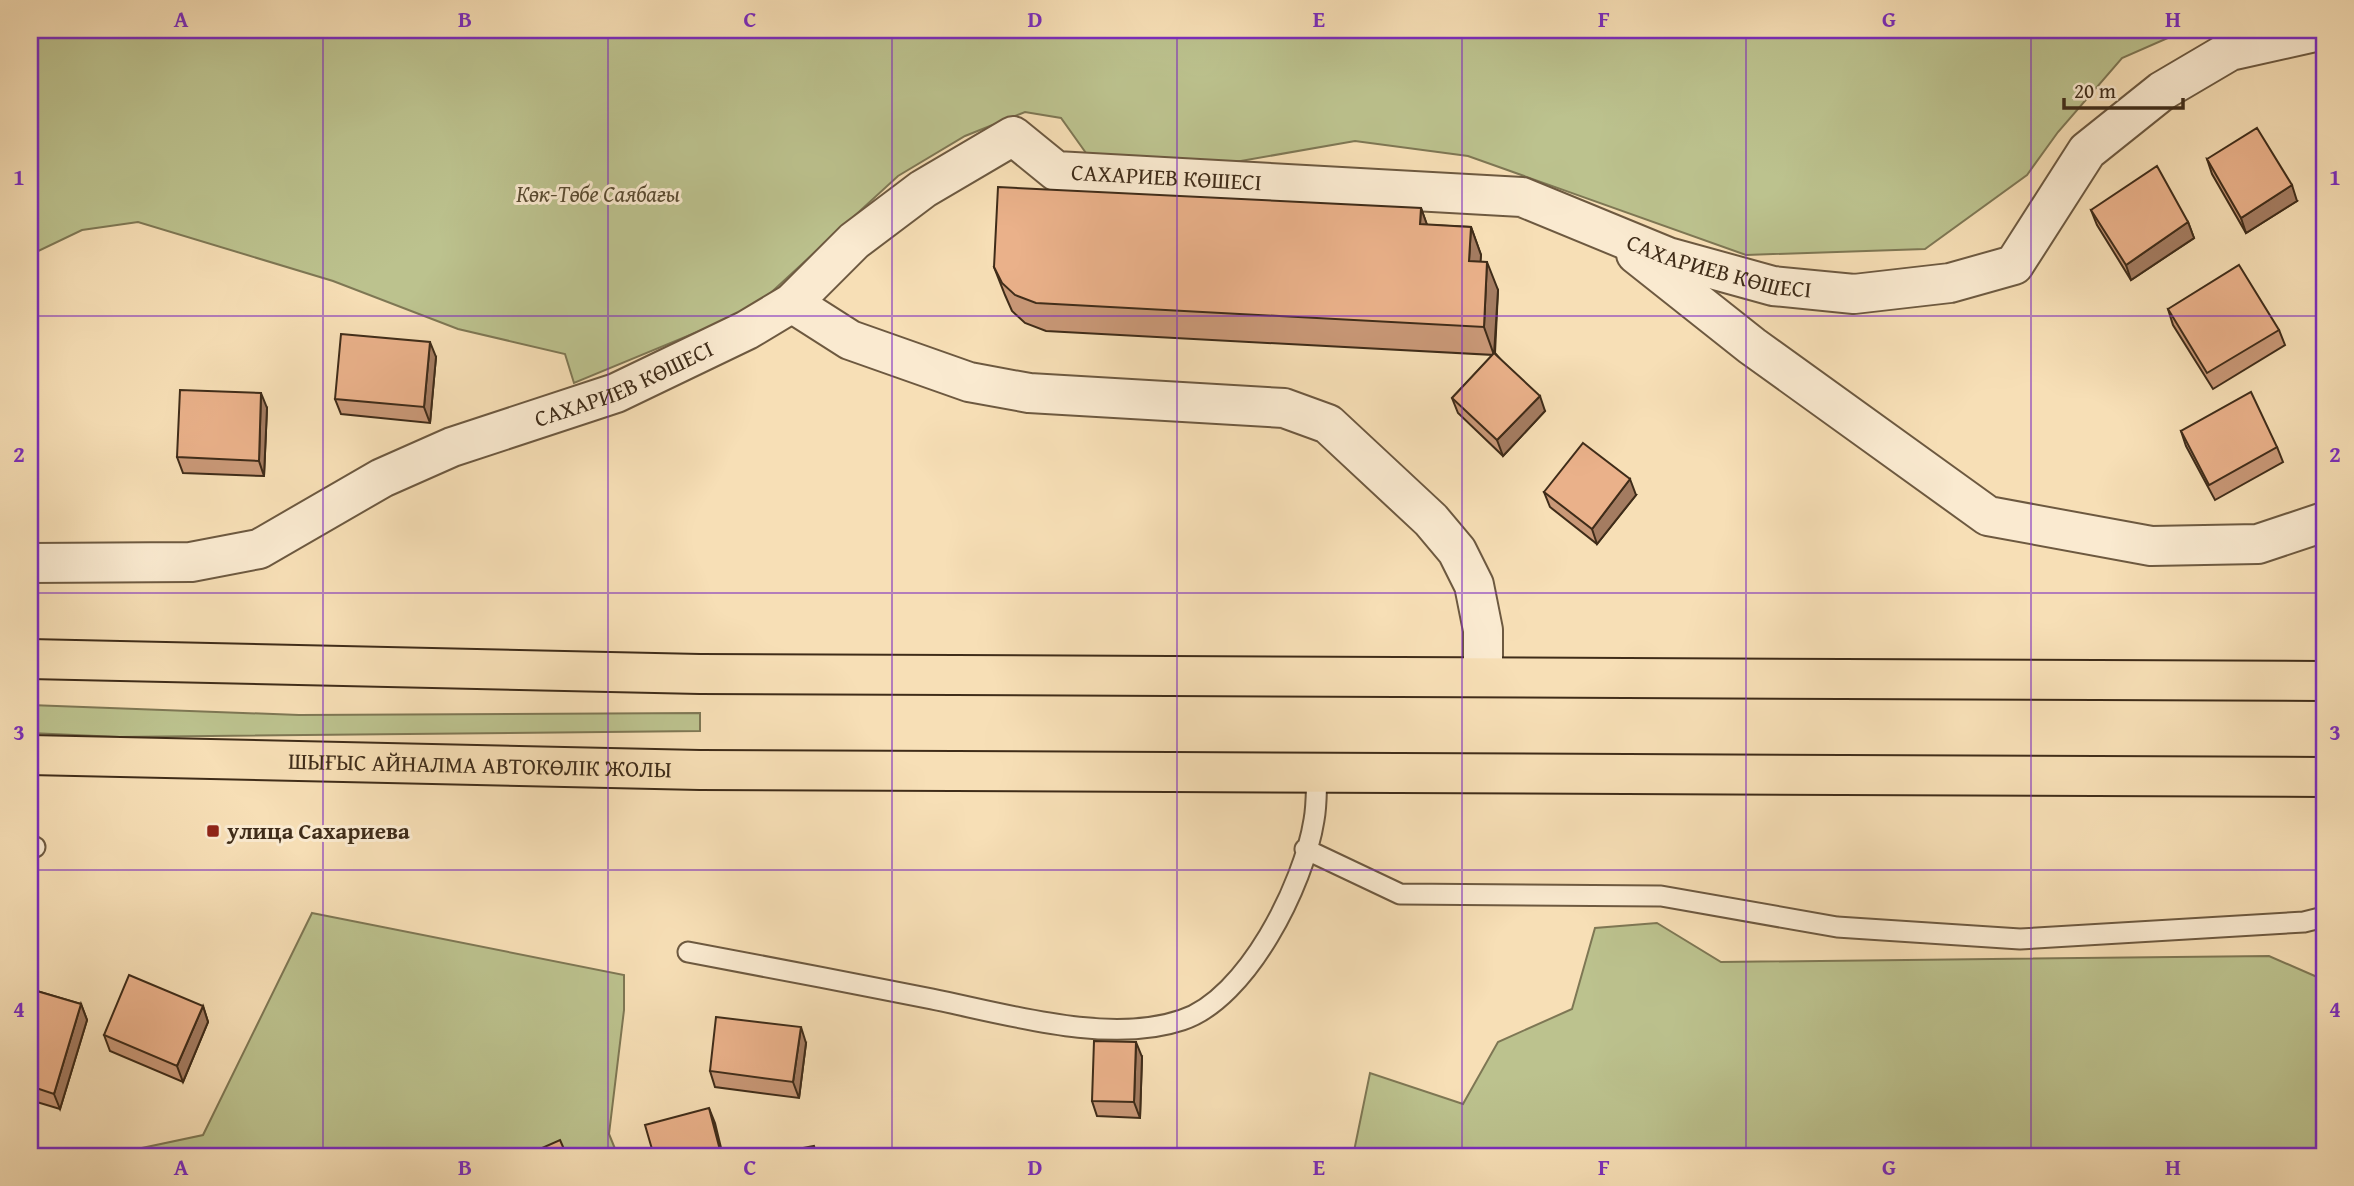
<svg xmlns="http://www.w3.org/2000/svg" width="2354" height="1186" font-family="'Gentium Book Plus',serif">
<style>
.green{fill:#bcc28e;stroke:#7e7754;stroke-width:2}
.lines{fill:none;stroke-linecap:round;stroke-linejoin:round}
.lane-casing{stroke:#6d5940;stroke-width:23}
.street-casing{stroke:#6d5940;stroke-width:42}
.primary-casing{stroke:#3f2c19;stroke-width:42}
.lane{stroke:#faead0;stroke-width:19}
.street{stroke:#faead0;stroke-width:38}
.primary{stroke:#f7dfb6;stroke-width:38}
.wall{fill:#c99877;stroke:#3f2c19;stroke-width:2}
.shaded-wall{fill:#a47c61;stroke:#3f2c19;stroke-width:2}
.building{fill:#eab18a;stroke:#3f2c19;stroke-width:2}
.grid{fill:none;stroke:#7b2cbf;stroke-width:2;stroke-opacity:0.55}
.poi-dot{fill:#8f2418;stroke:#faead0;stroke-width:2.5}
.labels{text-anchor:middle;stroke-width:6;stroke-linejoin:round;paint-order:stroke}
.street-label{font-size:23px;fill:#3f2c19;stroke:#faead0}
.park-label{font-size:23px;font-style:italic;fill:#584a30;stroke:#faead0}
.poi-label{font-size:23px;font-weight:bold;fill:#3f2c19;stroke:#faead0;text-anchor:start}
.neatline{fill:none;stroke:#7b2cbf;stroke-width:2.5}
.grid-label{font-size:23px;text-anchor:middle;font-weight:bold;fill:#7b2cbf}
</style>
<rect width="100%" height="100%" fill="#f7dfb6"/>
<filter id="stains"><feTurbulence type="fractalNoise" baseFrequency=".00286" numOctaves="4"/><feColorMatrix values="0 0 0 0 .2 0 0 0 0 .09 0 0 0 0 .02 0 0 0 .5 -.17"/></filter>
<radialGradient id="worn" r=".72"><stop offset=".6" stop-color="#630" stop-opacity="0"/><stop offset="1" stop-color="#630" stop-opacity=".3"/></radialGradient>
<!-- green -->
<path class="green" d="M 30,30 L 2186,30 L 2122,58 L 2058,132 L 2027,175 L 1925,249 L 1746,255 L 1468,156 L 1355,141 L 1178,172 L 1131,169 L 1086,153 L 1061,118 L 1025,112 L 965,136 L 898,176 L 753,309 L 574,383 L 565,354 L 458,329 L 333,281 L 138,222 L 82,230 L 30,255 Z
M 30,705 L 299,715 L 700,713 L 700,731 L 119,737 L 30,733 Z
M 312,913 L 624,975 L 624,1010 L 609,1134 L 618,1156 L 104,1156 L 203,1135 Z
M 1657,923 L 1721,962 L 2269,956 L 2324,980 L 2324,1156 L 1353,1156 L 1370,1073 L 1463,1104 L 1498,1042 L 1572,1009 L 1595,928 Z"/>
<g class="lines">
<defs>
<path id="lane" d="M 30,847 L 35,847
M 1305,849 L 1400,894 L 1661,896 L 1837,927 L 2020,939 L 2304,922 L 2324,917
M 688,952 C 769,967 851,983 932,999 C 1006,1014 1109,1045 1182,1020 C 1247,999 1304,884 1314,820 C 1317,804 1316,788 1317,772"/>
<g id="street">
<path d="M 1636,254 L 1752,346 L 1988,516 L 2151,546 L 2258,544 L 2324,522"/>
<path d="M 792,303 L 850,340 L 969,382 L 1029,393 L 1284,408 L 1328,424 L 1431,520 L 1457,551 L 1474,585 L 1483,630 L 1483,677"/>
<path id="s1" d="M 30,563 L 191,562 L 259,549 L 382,478 L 452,447 L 616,393 L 747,330 L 792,303 L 854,241 L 923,189 L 1013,136 L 1056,171 L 1522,197 L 1668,257 L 1773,286 L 1854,294 L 1950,283 L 2014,265 L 2087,151 L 2162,91 L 2230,51 L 2324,30"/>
</g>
<g id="primary">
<path d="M 30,659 L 700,674 L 2324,681"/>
<path id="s2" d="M 30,755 L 700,770 L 2324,777"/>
</g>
</defs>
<!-- lane casing -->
<use href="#lane" class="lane-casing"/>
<!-- street casing -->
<use href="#street" class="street-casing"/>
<!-- primary casing -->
<use href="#primary" class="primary-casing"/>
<!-- lane -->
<use href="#lane" class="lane"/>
<!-- street -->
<use href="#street" class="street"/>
<!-- primary -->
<use href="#primary" class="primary"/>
</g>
<!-- wall -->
<path class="wall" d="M 2207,159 L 2297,201 L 2246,233 L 2212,174 Z
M 1421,208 L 1427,225 L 1471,227 L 1481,255 L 1480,261 L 1498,290 L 1495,353 L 1545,411 L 1503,456 L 1458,413 L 1452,398 L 1493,355 L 1046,331 L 1025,323 L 1012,311 L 1005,295 L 994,267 Z
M 2091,210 L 2188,222 L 2194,238 L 2131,280 L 2097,225 Z
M 2168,309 L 2279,330 L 2285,345 L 2213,389 L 2173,325 Z
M 436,357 L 430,423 L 341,414 L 335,399 Z
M 267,408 L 264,476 L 183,473 L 177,457 Z
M 2181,431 L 2277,447 L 2283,462 L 2215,500 L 2186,446 Z
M 1544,492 L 1636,495 L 1597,544 L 1550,507 Z
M 30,989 L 81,1004 L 87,1020 L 60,1109 L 30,1100 Z
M 203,1006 L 208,1022 L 183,1082 L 110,1051 L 104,1035 Z
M 806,1043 L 799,1098 L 715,1087 L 710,1071 Z
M 1142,1057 L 1140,1118 L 1097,1116 L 1092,1101 Z"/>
<!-- shaded-wall -->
<path class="shaded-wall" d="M 2292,185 L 2297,201 L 2246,233 L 2241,218 Z
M 1421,208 L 1431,236 L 1420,224 Z
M 2188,222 L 2194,238 L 2131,280 L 2126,265 Z
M 1471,227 L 1481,255 L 1479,289 L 1469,261 Z
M 1487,262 L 1498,290 L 1494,355 L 1484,327 Z
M 430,342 L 436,357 L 430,423 L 424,407 Z
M 261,393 L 267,408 L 264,476 L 259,461 Z
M 1540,396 L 1545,411 L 1503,456 L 1497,440 Z
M 1630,479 L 1636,495 L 1597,544 L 1592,529 Z
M 81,1004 L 87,1020 L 60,1109 L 54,1094 Z
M 203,1006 L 208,1022 L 183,1082 L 177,1066 Z
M 801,1027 L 806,1043 L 799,1098 L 793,1082 Z
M 1136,1042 L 1142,1057 L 1140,1118 L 1134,1102 Z
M 709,1108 L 715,1123 L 723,1156 L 722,1156 Z"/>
<!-- building -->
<path class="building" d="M 2257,128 L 2292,185 L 2241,218 L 2207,159 Z
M 2157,166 L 2188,222 L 2126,265 L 2091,210 Z
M 998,187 L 1421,208 L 1420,224 L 1471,227 L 1469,261 L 1487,262 L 1484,327 L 1036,303 L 1015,295 L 1002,283 L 994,267 Z
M 2239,265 L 2279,330 L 2207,373 L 2168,309 Z
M 341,334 L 430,342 L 424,407 L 335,399 Z
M 1494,353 L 1540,396 L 1497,440 L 1452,398 Z
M 180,390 L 261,393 L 259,461 L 177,457 Z
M 2251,392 L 2277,447 L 2209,485 L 2181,431 Z
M 1583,443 L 1630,479 L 1592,529 L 1544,492 Z
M 129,975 L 203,1006 L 177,1066 L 104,1035 Z
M 30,989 L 81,1004 L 54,1094 L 30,1086 Z
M 716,1017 L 801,1027 L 793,1082 L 710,1071 Z
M 1094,1041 L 1136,1042 L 1134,1102 L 1092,1101 Z
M 709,1108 L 721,1154 L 711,1156 L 654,1156 L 645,1125 Z
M 560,1140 L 567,1156 L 524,1156 Z
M 814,1146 L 817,1156 L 761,1156 Z"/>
<!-- grid -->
<path class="grid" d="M 323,30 L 323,1156M 608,30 L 608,1156M 892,30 L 892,1156M 1177,30 L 1177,1156M 1462,30 L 1462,1156M 1746,30 L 1746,1156M 2031,30 L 2031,1156M 30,316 L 2324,316M 30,593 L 2324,593M 30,870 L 2324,870"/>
<!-- markers -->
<rect class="poi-dot" x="206" y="824" width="14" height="14" rx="3.5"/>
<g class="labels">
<!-- street labels -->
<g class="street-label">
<text dy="8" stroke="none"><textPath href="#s1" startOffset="1264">САХАРИЕВ КӨШЕСІ</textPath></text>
<text dy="8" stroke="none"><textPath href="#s1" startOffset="1830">САХАРИЕВ КӨШЕСІ</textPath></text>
<text dy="8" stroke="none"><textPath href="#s1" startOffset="632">САХАРИЕВ КӨШЕСІ</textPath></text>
<text dy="8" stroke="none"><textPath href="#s2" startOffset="450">ШЫҒЫС АЙНАЛМА АВТОКӨЛІК ЖОЛЫ</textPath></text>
</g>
<!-- park labels -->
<g class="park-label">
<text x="598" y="202">Көк-Төбе Саябағы</text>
</g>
<!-- poi labels -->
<g class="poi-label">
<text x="227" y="839">улица Сахариева</text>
</g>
</g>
<!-- margin -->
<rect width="2354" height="1186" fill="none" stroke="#f7dfb6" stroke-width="77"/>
<!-- scale -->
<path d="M2064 98v10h119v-10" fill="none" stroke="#3f2c19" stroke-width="3.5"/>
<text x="2074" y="98" font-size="21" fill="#3f2c19" stroke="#faead0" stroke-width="5" paint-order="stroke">20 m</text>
<rect x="38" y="38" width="2278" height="1110" class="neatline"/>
<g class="grid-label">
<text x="181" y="27">A</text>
<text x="465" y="27">B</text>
<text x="750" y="27">C</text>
<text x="1035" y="27">D</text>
<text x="1319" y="27">E</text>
<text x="1604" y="27">F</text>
<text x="1889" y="27">G</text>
<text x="2173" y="27">H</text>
<text x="19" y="185">1</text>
<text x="2335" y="185">1</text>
<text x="19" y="462">2</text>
<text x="2335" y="462">2</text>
<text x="19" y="740">3</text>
<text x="2335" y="740">3</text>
<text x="19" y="1017">4</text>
<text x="2335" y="1017">4</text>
<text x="181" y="1175">A</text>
<text x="465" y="1175">B</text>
<text x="750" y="1175">C</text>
<text x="1035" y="1175">D</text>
<text x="1319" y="1175">E</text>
<text x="1604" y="1175">F</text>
<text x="1889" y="1175">G</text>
<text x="2173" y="1175">H</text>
</g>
<rect width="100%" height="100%" filter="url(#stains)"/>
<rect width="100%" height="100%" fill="url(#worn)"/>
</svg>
